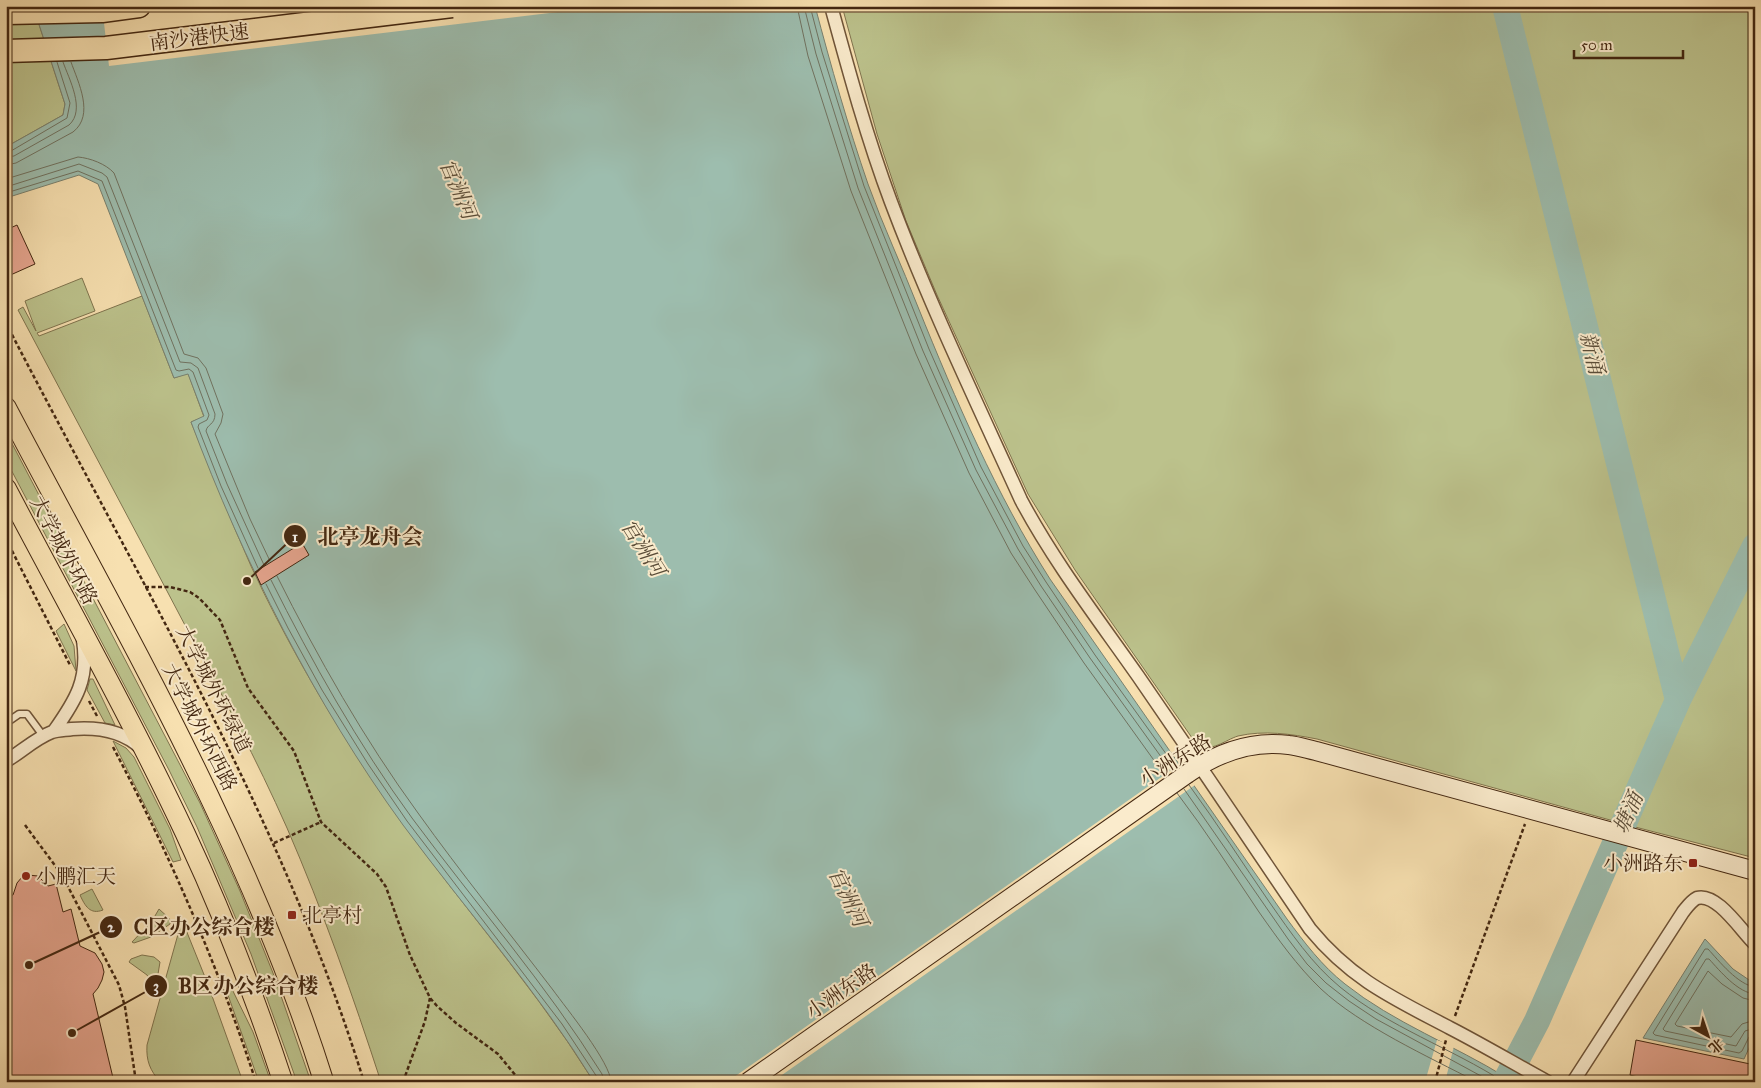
<svg xmlns="http://www.w3.org/2000/svg" width="1761" height="1088" font-family="'IM FELL Great Primer','Noto Serif SC',serif">
<style>
.green{fill:#bcc28c;stroke:#80744e}
.water{fill:#9dbdae;stroke:#79816f}
.pier{fill:#f7e0b0}
.lines{fill:none;stroke-linecap:round;stroke-linejoin:round}
.shore{stroke:#707260;stroke-width:1}
.river{stroke:#9dbdae;stroke-width:26}
.building{fill:#e7a690;stroke:#432711}
.lane-casing{stroke:#705539;stroke-width:9}
.street-casing{stroke:#705539;stroke-width:15}
.secondary-casing{stroke:#432711;stroke-width:20}
.primary-casing{stroke:#432711;stroke-width:21}
.highway-casing{stroke:#432711;stroke-width:25}
.path{stroke:#432711;stroke-width:2.5;stroke-dasharray:4 2.5;stroke-linecap:butt}
.lane{stroke:#faebcc;stroke-width:6}
.street{stroke:#faebcc;stroke-width:12}
.secondary{stroke:#faebcc;stroke-width:18}
.primary{stroke:#f7e0b0;stroke-width:19}
.highway{stroke:#f7e0b0;stroke-width:22}
.secondary-bridge-casing{stroke:#432711;stroke-width:20;stroke-linecap:butt}
.highway-bridge-casing{stroke:#432711;stroke-width:25;stroke-linecap:butt}
.secondary-bridge{stroke:#faebcc;stroke-width:18}
.highway-bridge{stroke:#f7e0b0;stroke-width:22}
.poi-dot{fill:#8f2418;stroke:#faebcc;stroke-width:2}
.labels{text-anchor:middle;stroke-width:4;stroke-linejoin:round;paint-order:stroke}
.street-label{font-size:20px;fill:#432711;stroke:#faebcc}
.poi-label{font-size:20px;fill:#432711;stroke:#faebcc;text-anchor:start}
.water-label{font-size:21px;font-style:italic;fill:#5a4c38;stroke:#faebcc}
.leader{fill:none;stroke:#432711;stroke-width:2}
.callout-dot{fill:#432711;stroke:#faebcc;stroke-width:2}
.mark-label{font-size:15px;text-anchor:middle;font-weight:bold;fill:#fff}
.callout-label{font-size:21px;text-anchor:middle;font-weight:bold;fill:#432711;stroke:#faebcc;stroke-width:4;stroke-linejoin:round;paint-order:stroke}
</style>
<rect width="100%" height="100%" fill="#f7e0b0"/>
<filter id="stains"><feTurbulence type="fractalNoise" baseFrequency=".004" numOctaves="4"/><feColorMatrix values="0 0 0 0 .2 0 0 0 0 .09 0 0 0 0 .02 0 0 0 .5 -.17"/></filter>
<radialGradient id="worn" r=".72"><stop offset=".6" stop-color="#630" stop-opacity="0"/><stop offset="1" stop-color="#630" stop-opacity=".3"/></radialGradient>
<!-- green -->
<path class="green" d="M 6,6 L 33,6 L 65,104 L 63,115 L 6,147 Z
M 842,6 L 1755,6 L 1755,858 L 1639,828 L 1317,739 C 1291,734 1264,730 1238,736 C 1225,740 1211,753 1197,745 L 1075,570 L 1028,494 L 937,295 L 906,221 L 877,134 Z
M 82,278 L 95,311 L 37,333 L 39,336 L 142,296 L 174,378 L 188,373 L 204,417 L 191,422 C 211,470 230,519 251,566 C 283,635 322,703 364,767 C 434,876 525,971 594,1082 L 381,1082 C 353,996 323,911 287,828 C 257,760 222,695 187,629 C 131,522 74,416 18,310 L 23,307 L 36,331 L 25,301 Z
M 6,432 L 200,803 L 240,891 L 273,973 L 311,1082 L 297,1082 L 251,954 L 197,827 L 169,770 L 6,460 Z
M 64,624 L 74,646 L 76,671 L 56,631 Z
M 90,679 L 93,679 L 115,725 L 105,723 L 87,690 Z
M 113,741 L 126,748 L 134,757 L 170,829 L 181,860 L 173,862 Z
M 92,889 L 103,910 C 90,915 85,906 80,895 Z
M 159,909 L 171,920 L 170,924 L 151,937 L 134,943 L 132,942 L 152,921 Z
M 182,920 L 207,982 L 243,1082 L 160,1082 C 150,1070 146,1061 147,1045 Z
M 142,955 L 154,957 L 160,962 L 158,974 L 154,985 L 147,975 L 129,962 L 131,959 Z
M 229,983 L 253,1032 L 271,1082 L 259,1082 L 224,984 Z"/>
<!-- water -->
<path class="water" d="M 33,6 L 815,6 C 831,66 848,126 868,184 C 883,226 902,266 918,307 C 956,401 996,494 1050,579 L 1287,919 C 1304,942 1322,966 1345,984 C 1394,1023 1454,1045 1507,1078 L 1529,1053 L 1516,1082 L 594,1082 C 538,991 466,910 403,825 C 315,704 243,561 191,422 L 204,416 L 188,374 L 174,378 L 98,184 L 79,175 L 6,198 L 6,147 L 63,115 L 65,104 Z
M 1705,939 L 1733,969 L 1755,984 L 1755,1035 L 1744,1059 L 1643,1038 Z"/>
<!-- pier -->
<path class="pier" d="M 102,6 L 608,6 L 109,66 Z
M 1180,764 L 1195,785 L 772,1082 L 727,1082 Z
M 1437,1040 L 1454,1046 L 1445,1082 L 1425,1082 Z"/>
<g class="lines">
<!-- shore -->
<path class="shore" d="M 797,6 L 808,56 L 851,191 L 916,354 L 969,473 L 1011,553 L 1035,590 L 1084,663 L 1166,777
M 804,6 L 816,54 L 858,188 L 923,351 L 976,470 L 1018,549 L 1041,586 L 1090,658 L 1172,772
M 810,6 L 822,52 L 864,186 L 929,349 L 981,467 L 1023,546 L 1046,582 L 1095,655 L 1177,769
M 6,151 L 11,151 L 67,118 L 70,103 L 57,62
M 6,157 L 14,156 L 69,125 C 86,110 69,79 63,62
M 6,165 L 16,163 L 73,132 C 95,115 78,82 71,62
M 6,179 L 78,157 C 90,158 106,164 114,173 L 184,354 L 198,358 L 206,368 L 223,414 L 221,423 L 215,434 L 250,519 L 270,561
M 6,187 L 79,164 L 102,173 L 107,177 L 180,362 L 191,363 L 198,368 L 215,414 C 215,425 207,424 206,431 L 227,484 L 264,565
M 6,193 L 78,171 L 102,181 L 176,370 L 179,371 L 189,369 L 193,372 L 209,415 L 207,420 L 199,424 L 198,427 L 221,486 L 258,568
M 277,576 C 318,658 364,739 418,813 C 461,873 508,931 553,990 C 566,1008 611,1063 611,1082
M 271,580 C 312,662 358,744 412,818 C 475,903 546,984 602,1074 L 604,1082
M 266,584 L 288,628 L 322,690 L 368,764 L 407,821 L 562,1024 L 597,1077 L 597,1082
M 1189,785 C 1217,823 1243,864 1270,903 C 1291,933 1312,964 1340,987 C 1389,1027 1451,1048 1504,1082
M 1184,789 L 1288,939 L 1307,964 L 1326,983 L 1349,1001 L 1376,1019 L 1492,1082
M 1177,793 C 1206,831 1232,872 1259,912 C 1278,939 1297,966 1321,989 C 1361,1026 1427,1056 1477,1082
M 1755,987 C 1738,985 1719,961 1708,949 L 1705,949 L 1653,1033 L 1655,1035 L 1739,1053 L 1742,1051 L 1749,1037 L 1755,1034
M 1755,994 C 1738,993 1720,971 1709,959 L 1706,959 L 1663,1029 L 1665,1031 L 1736,1046 L 1745,1031 L 1755,1028
M 1755,1001 L 1743,998 L 1722,984 L 1708,971 L 1675,1024 L 1677,1026 L 1731,1037 L 1742,1024 L 1755,1020"/>
<!-- river -->
<path class="river" d="M 1505,6 L 1678,700
M 1505,1082 L 1537,1021 L 1678,700 L 1755,546"/>
</g>
<!-- building -->
<path class="building" d="M 17,225 L 35,264 L 6,277 L 6,230 Z
M 302,543 L 309,555 L 261,585 L 255,572 Z
M 28,875 L 38,876 L 48,886 L 56,884 L 63,912 L 71,909 L 80,946 L 95,953 L 102,964 L 104,972 L 102,980 L 98,988 L 93,994 L 114,1082 L 6,1082 L 6,897 L 13,895 L 17,883 L 22,877 Z
M 1636,1040 L 1755,1065 L 1755,1082 L 1658,1082 L 1630,1075 Z"/>
<g class="lines">
<defs>
<path id="lane" d="M 6,723 L 19,714 L 27,714 L 44,737"/>
<path id="street" d="M 831,6 C 849,72 867,138 891,202 C 929,303 976,401 1021,500 C 1054,562 1098,619 1138,676 C 1196,760 1253,844 1310,929 C 1352,980 1393,998 1450,1028 C 1483,1045 1515,1064 1548,1082
M 54,731 C 76,700 89,679 83,640
M 6,761 C 21,752 36,738 52,732 C 58,730 66,730 72,729 C 97,727 122,730 141,748
M 1573,1082 L 1683,912 C 1687,907 1691,901 1697,898 C 1717,892 1742,932 1755,944"/>
<path id="secondary" d="M 1187,774 C 1217,753 1252,740 1289,745 C 1298,746 1307,749 1316,751 L 1755,871"/>
<path id="primary" d="M 6,407 C 122,627 249,843 324,1082
M 6,488 C 66,602 130,716 185,833 C 223,914 255,997 283,1082"/>
<path id="highway" d="M 6,13 L 102,11 L 139,6"/>
</defs>
<!-- lane casing -->
<use href="#lane" class="lane-casing"/>
<!-- street casing -->
<use href="#street" class="street-casing"/>
<!-- secondary casing -->
<use href="#secondary" class="secondary-casing"/>
<!-- primary casing -->
<use href="#primary" class="primary-casing"/>
<!-- highway casing -->
<use href="#highway" class="highway-casing"/>
<!-- path -->
<path class="path" d="M 6,323 C 134,572 281,813 364,1082
M 6,539 L 70,665
M 145,587 L 170,587 L 190,592 L 199,598 L 220,620 L 248,688 L 294,751 L 321,822 L 377,874 L 386,887 L 410,955 L 430,998 L 437,1006 L 456,1023 L 498,1054 L 521,1082
M 89,701 L 97,716
M 113,747 C 170,855 218,966 256,1082
M 25,825 L 62,875 L 119,985 L 125,1007 L 136,1082
M 274,843 L 321,822
M 1455,1016 L 1525,824
M 403,1082 L 425,1021 L 430,998
M 1435,1082 L 1446,1040"/>
<!-- lane -->
<use href="#lane" class="lane"/>
<!-- street -->
<use href="#street" class="street"/>
<!-- secondary -->
<use href="#secondary" class="secondary"/>
<!-- primary -->
<use href="#primary" class="primary"/>
<!-- highway -->
<use href="#highway" class="highway"/>
<defs>
<path id="secondary-bridge" d="M 748,1082 L 1187,774"/>
<path id="highway-bridge" d="M 6,51 L 106,48 L 452,6"/>
</defs>
<!-- secondary-bridge casing -->
<use href="#secondary-bridge" class="secondary-bridge-casing"/>
<!-- highway-bridge casing -->
<use href="#highway-bridge" class="highway-bridge-casing"/>
<!-- secondary-bridge -->
<use href="#secondary-bridge" class="secondary-bridge"/>
<!-- highway-bridge -->
<use href="#highway-bridge" class="highway-bridge"/>
</g>
<!-- markers -->
<g class="poi-dot">
<rect x="1688" y="858" width="10" height="10" rx="2.5"/>
<circle cx="26" cy="876" r="5"/>
<rect x="287" y="910" width="10" height="10" rx="2.5"/>
</g>
<g class="labels">
<!-- street labels -->
<g class="street-label">
<text transform="translate(199 37) rotate(-7)" y="7">南沙港快速</text>
<text transform="translate(64 550) rotate(62)" y="7">大学城外环路</text>
<text transform="translate(214 689) rotate(63)" y="7">大学城外环绿道</text>
<text transform="translate(200 727) rotate(63)" y="7">大学城外环西路</text>
<text transform="translate(1175 760) rotate(-32)" y="7">小洲东路</text>
<text transform="translate(841 991) rotate(-35)" y="7">小洲东路</text>
</g>
<!-- poi labels -->
<g class="poi-label">
<text x="1683" y="870" text-anchor="end">小洲路东</text>
<text x="36" y="883">小鹏汇天</text>
<text x="302" y="922">北亭村</text>
</g>
<!-- water labels -->
<g class="water-label">
<text transform="translate(458 189) rotate(67)" y="7">官洲河</text>
<text transform="translate(1592 353) rotate(76)" y="7">新涌</text>
<text transform="translate(643 548) rotate(58)" y="7">官洲河</text>
<text transform="translate(1628 813) rotate(-66)" y="7">塘涌</text>
<text transform="translate(848 897) rotate(64)" y="7">官洲河</text>
</g>
</g>
<!-- callouts -->
<path class="leader" d="M247 581L295 536M29 965L111 927M72 1033L156 986"/>
<g class="callout-dot">
<circle cx="247" cy="581" r="5"/>
<circle cx="29" cy="965" r="5"/>
<circle cx="72" cy="1033" r="5"/>
<circle cx="295" cy="536" r="12"/>
<circle cx="111" cy="927" r="12"/>
<circle cx="156" cy="986" r="12"/>
</g>
<g class="mark-label">
<text x="295" y="542">1</text>
<text x="111" y="932">2</text>
<text x="156" y="991">3</text>
</g>
<g class="callout-label">
<text x="370" y="544">北亭龙舟会</text>
<text x="204" y="934">C区办公综合楼</text>
<text x="248" y="993">B区办公综合楼</text>
</g>
<!-- margin -->
<rect width="1761" height="1088" fill="none" stroke="#f7e0b0" stroke-width="25"/>
<rect x="8" y="8" width="1746" height="1073" fill="none" stroke="#432711" stroke-width="2.5"/>
<rect x="12" y="12" width="1736" height="1063" fill="none" stroke="#432711"/>
<!-- north arrow -->
<g transform="translate(1708 1036) rotate(140)" stroke="#faebcc" stroke-width="4" paint-order="stroke">
<path d="M0-4L9 19L0 12L-9 19Z" fill="#432711"/>
<text y="-8" font-size="14" font-weight="bold" text-anchor="middle" fill="#432711">北</text>
</g>
<!-- scale -->
<path d="M1574 50v8h109v-8" fill="none" stroke="#432711" stroke-width="2.5"/>
<text x="1581" y="50" font-size="15" fill="#432711" stroke="#faebcc" stroke-width="4" paint-order="stroke">50 m</text>
<rect width="100%" height="100%" filter="url(#stains)"/>
<rect width="100%" height="100%" fill="url(#worn)"/>
</svg>
